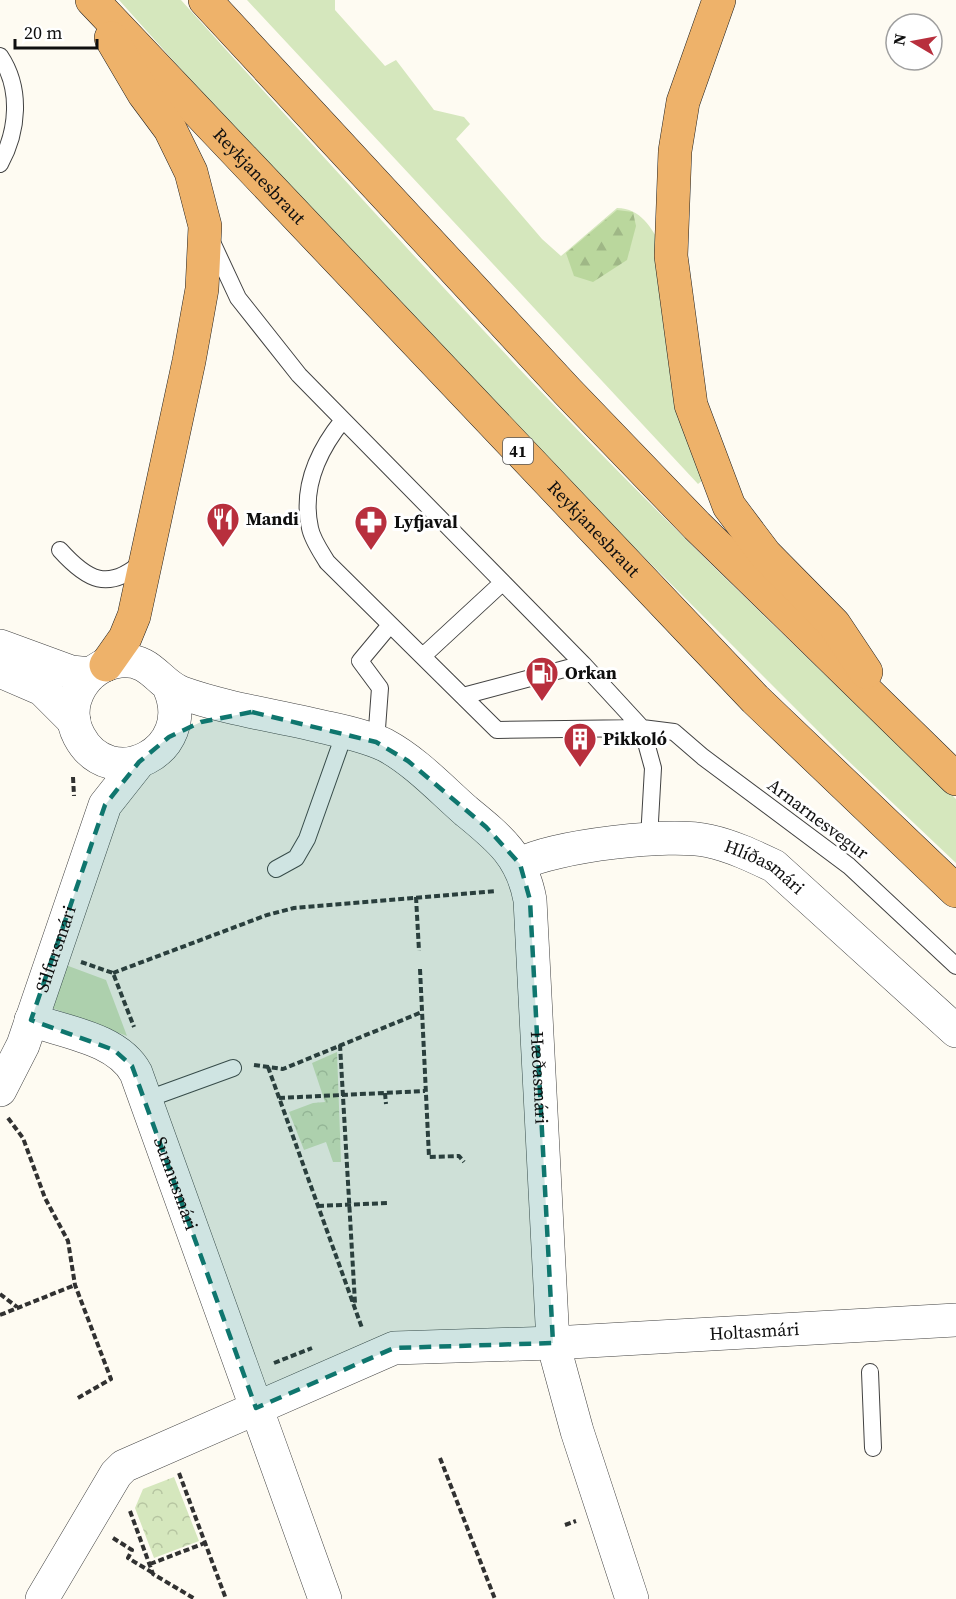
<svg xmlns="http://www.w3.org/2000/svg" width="956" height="1599" font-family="'Source Serif 4',serif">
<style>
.grass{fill:#d5e7bd}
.forest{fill:url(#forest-firs)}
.park{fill:url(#park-crowns)}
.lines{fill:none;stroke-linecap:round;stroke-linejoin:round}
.service-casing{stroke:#424242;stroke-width:18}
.minor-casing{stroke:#424242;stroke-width:34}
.trunk-casing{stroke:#202020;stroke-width:34}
.path{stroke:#313131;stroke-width:4;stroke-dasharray:6 3;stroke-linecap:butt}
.service{stroke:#fff;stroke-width:16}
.minor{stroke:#fff;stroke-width:33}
.trunk{stroke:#eeb26a;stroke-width:33}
.marked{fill:#0f766e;fill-opacity:0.2;stroke:#0f766e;stroke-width:4.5;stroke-dasharray:12 8;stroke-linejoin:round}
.labels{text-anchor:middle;stroke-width:6;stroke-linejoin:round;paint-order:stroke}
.shield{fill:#fff;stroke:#575757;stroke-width:1.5}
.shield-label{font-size:16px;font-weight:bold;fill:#0f0f0f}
.street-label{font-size:18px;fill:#0f0f0f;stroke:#fff}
.poi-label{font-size:18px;font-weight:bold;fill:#0f0f0f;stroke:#fff;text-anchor:start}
</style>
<defs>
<pattern id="forest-firs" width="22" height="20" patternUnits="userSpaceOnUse" patternTransform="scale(1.5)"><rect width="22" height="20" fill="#bad79d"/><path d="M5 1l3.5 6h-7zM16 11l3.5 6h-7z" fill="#9fb786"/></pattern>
<pattern id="park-crowns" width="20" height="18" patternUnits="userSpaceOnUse" patternTransform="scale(1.5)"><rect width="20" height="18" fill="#d5e7bd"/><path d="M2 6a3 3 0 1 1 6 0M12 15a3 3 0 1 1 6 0" fill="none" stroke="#b6c5a1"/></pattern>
</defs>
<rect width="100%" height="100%" fill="#fefbf2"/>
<!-- grass -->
<path class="grass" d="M 119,0 L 181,0 C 296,127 411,254 529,379 C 666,524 811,662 956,799 L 956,863 L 841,754 L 474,387 L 281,181 Z
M 247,0 L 335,0 L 335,10 L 385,66 L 396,60 L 434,110 L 464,117 L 470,124 L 456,139 L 542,239 L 561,256 L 617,208 C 641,208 651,228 662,246 L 703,480 L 698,484 Z
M 63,964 L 106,980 L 127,1036 L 47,1006 Z"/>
<!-- forest -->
<path class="forest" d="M 617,210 L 633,212 L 636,226 L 627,260 L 593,282 L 574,276 L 566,253 Z"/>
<!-- park -->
<path class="park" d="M 337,1052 L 341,1162 L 333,1162 L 326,1142 L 304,1150 L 289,1112 L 313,1103 L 325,1102 L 312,1063 Z
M 174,1477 L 199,1541 L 154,1558 L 135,1508 L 143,1489 Z"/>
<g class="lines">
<defs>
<path id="service" d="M 0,56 C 22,89 18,131 0,164
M 211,240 L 238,298 L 299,375 L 583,664 L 642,728 L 653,768 L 649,839
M 343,420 C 318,451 301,487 310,528 C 312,539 321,552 327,562 L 497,730 L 642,728 L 674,732 L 703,757 L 849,866 L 956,966
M 60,550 C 87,580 108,592 142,562
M 423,656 L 502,583
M 463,696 L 583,664
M 376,742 L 380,688 L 360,661 L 390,625
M 276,869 L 296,858 L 307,839 L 345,732
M 145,1100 L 233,1068
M 870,1372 L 873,1448"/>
<g id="minor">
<path d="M 0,646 L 71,672 L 90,674"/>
<path d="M 0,671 L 42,689 L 74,721"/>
<path id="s1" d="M 169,687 C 198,752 110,795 79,736 C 62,704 85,665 120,661 C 152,658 158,684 182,693 C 230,710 280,716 328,728 C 347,732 368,737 385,745 C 415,761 441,789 466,811 C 499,838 522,856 530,900 L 553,1343 L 577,1431 L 632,1599"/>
<path id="s2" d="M 520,864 C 556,846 670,832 709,841 C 732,846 753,856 774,866 L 956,1031"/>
<path id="s3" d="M 31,1020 C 65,1032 118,1039 136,1073 L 325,1599"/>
<path id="s4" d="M 0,1090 L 23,1045 L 105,805 L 139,762"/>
<path id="s5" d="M 42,1599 L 116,1474 L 124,1466 L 394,1348 L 553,1343 L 956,1320"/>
</g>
<g id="trunk">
<path id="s6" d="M 92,0 L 755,699 L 956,891"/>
<path d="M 205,0 L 567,391 L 697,526 L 956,779"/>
<path d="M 719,0 L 683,102 L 675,151 L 671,256 L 691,405 L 729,506 L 765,554 L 834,624 L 866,672"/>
<path d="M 106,665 L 125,638 L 134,616 L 189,361 L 202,289 L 205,226 L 191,172 L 170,129 L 144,94 L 111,38"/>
</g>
</defs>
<!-- service casing -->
<use href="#service" class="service-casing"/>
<!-- minor casing -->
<use href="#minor" class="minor-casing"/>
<!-- trunk casing -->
<use href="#trunk" class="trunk-casing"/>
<!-- path -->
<path class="path" d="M 73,777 L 74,796
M 416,897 L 419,951
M 81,962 L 113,973 L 134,1027
M 420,969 L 429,1157 L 459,1156 L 464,1162
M 113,973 L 267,915 L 294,908 L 496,891
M 340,1045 L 355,1303
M 254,1065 L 283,1069 L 422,1012
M 268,1067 L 362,1328
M 385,1093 L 386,1104
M 279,1098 L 425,1091
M 8,1118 L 23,1138 L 45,1198 L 68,1241 L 75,1285 L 111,1379 L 76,1399
M 318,1206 L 389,1203
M 0,1294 L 17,1307
M 0,1315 L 75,1285
M 274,1363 L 312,1348
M 440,1458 L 495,1599
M 179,1473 L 226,1599
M 130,1511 L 153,1574 L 195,1599
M 565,1525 L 576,1521
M 113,1538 L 132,1550 L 128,1558 L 153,1573
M 150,1564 L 205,1543"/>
<!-- service -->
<use href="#service" class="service"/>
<!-- minor -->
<use href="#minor" class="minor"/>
<!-- trunk -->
<use href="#trunk" class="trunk"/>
</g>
<!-- marked area -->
<path class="marked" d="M 252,712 L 376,742 L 408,761 L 486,827 L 520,864 L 530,900 L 553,1343 L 394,1348 L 256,1408 L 132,1066 L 114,1050 L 31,1020 L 105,805 L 139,762 L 169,737 L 201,722 Z"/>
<!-- icons -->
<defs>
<symbol id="restaurant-pin" viewBox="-11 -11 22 30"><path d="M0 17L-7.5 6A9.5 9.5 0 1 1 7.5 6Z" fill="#b82f3d" stroke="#fff"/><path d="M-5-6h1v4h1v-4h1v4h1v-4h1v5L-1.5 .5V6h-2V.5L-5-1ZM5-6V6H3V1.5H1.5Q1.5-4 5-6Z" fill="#fff"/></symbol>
<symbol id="pharmacy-pin" viewBox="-11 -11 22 30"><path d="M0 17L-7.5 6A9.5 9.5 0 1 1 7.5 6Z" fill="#b82f3d" stroke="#fff"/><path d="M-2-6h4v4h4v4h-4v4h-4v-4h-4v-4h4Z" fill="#fff"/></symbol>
<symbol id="fuel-pin" viewBox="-11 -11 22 30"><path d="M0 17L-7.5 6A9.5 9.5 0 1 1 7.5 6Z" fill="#b82f3d" stroke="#fff"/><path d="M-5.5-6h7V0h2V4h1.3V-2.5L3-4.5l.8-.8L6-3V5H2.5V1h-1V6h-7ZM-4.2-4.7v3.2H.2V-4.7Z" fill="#fff"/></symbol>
<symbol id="building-pin" viewBox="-11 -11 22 30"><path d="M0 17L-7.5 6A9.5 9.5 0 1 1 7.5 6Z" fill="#b82f3d" stroke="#fff"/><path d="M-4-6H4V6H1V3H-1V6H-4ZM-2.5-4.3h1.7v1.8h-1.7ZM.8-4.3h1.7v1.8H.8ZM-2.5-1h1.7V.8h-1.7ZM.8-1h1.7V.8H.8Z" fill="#fff"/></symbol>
</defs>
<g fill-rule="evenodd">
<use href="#restaurant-pin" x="204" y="500" width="38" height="52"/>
<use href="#pharmacy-pin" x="352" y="503" width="38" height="52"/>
<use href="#fuel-pin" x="523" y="654" width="38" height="52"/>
<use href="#building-pin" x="561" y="720" width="38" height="52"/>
</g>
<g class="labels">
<!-- shield labels -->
<rect class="shield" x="503" y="438" width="30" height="26" rx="4.5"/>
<g class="shield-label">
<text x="518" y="457">41</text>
</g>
<!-- street labels -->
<g class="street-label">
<text dy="6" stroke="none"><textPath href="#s6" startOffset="243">Reykjanesbraut</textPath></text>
<text dy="6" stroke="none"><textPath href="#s6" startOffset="729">Reykjanesbraut</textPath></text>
<text transform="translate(818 819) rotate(37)" y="6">Arnarnesvegur</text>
<text dy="6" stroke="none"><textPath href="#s2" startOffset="254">Hlíðasmári</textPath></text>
<text dy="6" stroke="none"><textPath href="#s4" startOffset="152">Silfursmári</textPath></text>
<text dy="6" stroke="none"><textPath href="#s1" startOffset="939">Hæðasmári</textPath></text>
<text dy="6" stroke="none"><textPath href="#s3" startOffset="238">Sunnusmári</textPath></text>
<text dy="6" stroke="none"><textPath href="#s5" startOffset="812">Holtasmári</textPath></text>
</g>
<!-- poi labels -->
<g class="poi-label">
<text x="246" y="525">Mandi</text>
<text x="394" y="528">Lyfjaval</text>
<text x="565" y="679">Orkan</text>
<text x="603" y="745">Pikkoló</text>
</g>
</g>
<!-- north arrow -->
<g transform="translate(914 42) rotate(280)"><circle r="28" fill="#ffffff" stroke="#9f9f9f" stroke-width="1.5"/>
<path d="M0-4.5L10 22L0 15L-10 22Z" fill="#b82f3d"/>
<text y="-9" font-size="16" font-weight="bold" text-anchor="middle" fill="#0f0f0f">N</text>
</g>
<!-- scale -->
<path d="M15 39v9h82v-9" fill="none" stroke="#0f0f0f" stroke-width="3"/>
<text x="24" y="39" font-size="18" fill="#0f0f0f" stroke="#ffffff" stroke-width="4.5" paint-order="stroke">20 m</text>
</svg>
